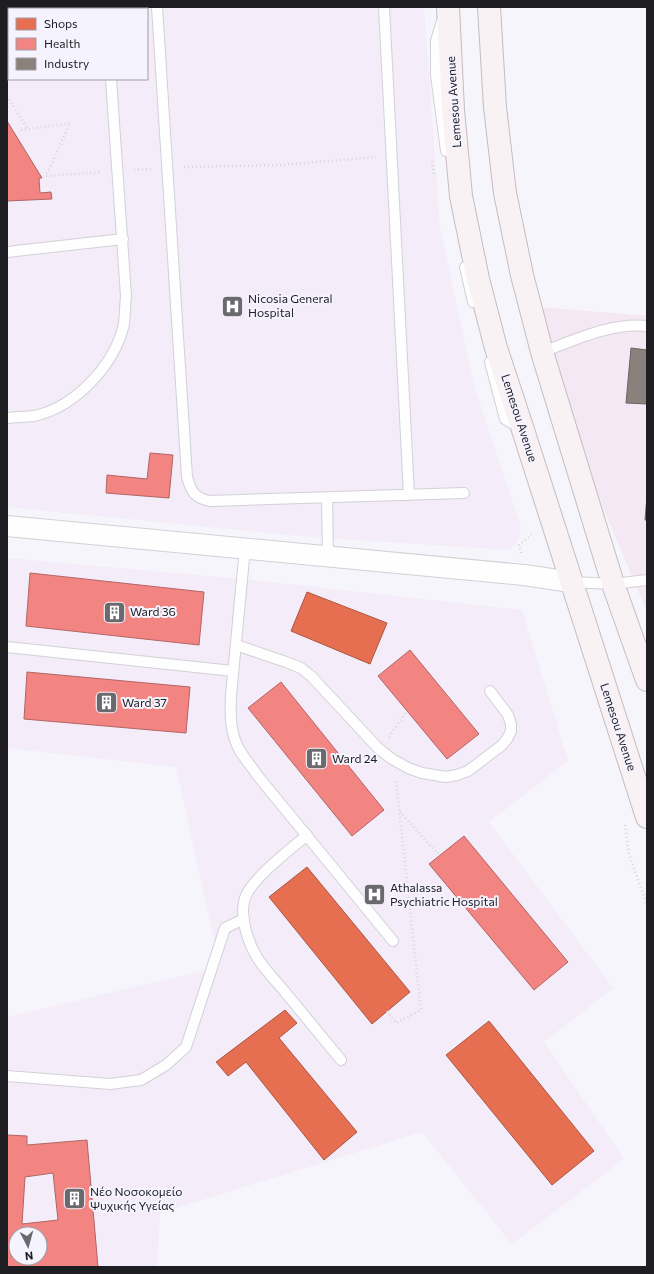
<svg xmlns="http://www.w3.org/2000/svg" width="654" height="1274" font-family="Commissioner,sans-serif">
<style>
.commercial{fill:#f3e8f3}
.medical{fill:#f4ecf9;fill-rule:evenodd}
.green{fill:#e6f0e5}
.shops{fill:#e76f51;stroke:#ab5643}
.health{fill:#f28482;stroke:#b26565;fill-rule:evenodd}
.industry{fill:#8a817c;stroke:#6a6361}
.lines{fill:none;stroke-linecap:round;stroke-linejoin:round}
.lane-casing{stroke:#d2d1d6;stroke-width:12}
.street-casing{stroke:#d2d1d6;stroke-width:22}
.primary-casing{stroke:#c5bcc1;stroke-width:24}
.path{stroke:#d7d7d9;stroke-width:2.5;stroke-dasharray:1 3;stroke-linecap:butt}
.lane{stroke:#fefefe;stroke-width:10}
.street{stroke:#fefefe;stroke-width:20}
.primary{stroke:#f8f2f5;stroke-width:22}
.labels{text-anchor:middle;stroke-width:4;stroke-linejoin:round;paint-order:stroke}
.street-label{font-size:12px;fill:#1e1d22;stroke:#f5f3fd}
.poi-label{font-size:12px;fill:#1e1d22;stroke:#f5f3fd;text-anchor:start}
</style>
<rect width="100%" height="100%" fill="#f6f5fb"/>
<!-- commercial -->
<path class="commercial" d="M 541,307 L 647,316 L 647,612 L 585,464 Z"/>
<!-- medical -->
<path class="medical" d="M 7,7 L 424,7 L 440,228 L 474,385 L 521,527 L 519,539 L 511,550 L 309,537 L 7,507 ZM 9,9 L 147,9 L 147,79 L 9,79 Z
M 7,558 L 242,579 L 522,610 L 568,761 L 489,822 L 613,988 L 544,1042 L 624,1159 L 512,1244 L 422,1132 L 160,1213 L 157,1267 L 7,1267 L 7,1017 L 220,967 L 176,767 L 7,748 ZM 16,1234 L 40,1234 L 40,1258 L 16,1258 Z"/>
<!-- green -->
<path class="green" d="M 7,7 L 92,7 L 92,9 L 9,9 L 9,39 L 7,39 Z"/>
<!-- shops -->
<path class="shops" d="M 307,592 L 387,623 L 370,664 L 291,631 Z
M 307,867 L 410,992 L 372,1024 L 269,897 Z
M 285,1010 L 297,1023 L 279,1038 L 357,1132 L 324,1160 L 246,1062 L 228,1076 L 216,1062 Z
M 489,1021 L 594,1151 L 552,1185 L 446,1055 Z"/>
<!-- health -->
<path class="health" d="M 7,121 L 42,178 L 39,178 L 40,193 L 51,192 L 52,199 L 7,201 Z
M 150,453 L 173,455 L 169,498 L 106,493 L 107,475 L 147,479 Z
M 30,573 L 204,592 L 199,645 L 26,626 Z
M 410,650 L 479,734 L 447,759 L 378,676 Z
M 27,672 L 190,687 L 186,733 L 24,719 Z
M 281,682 L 384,810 L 352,836 L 248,708 Z
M 464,836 L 568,962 L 534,990 L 429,864 Z
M 7,1135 L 27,1136 L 27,1145 L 87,1140 L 98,1267 L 7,1267 ZM 53,1173 L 58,1220 L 22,1224 L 25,1177 ZM 16,1234 L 40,1234 L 40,1258 L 16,1258 Z"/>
<!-- industry -->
<path class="industry" d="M 631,348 L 647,350 L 647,404 L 626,403 Z
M 647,496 L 647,520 L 645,520 Z"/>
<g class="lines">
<defs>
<path id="lane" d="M 106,7 L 106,9
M 157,7 L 187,477 C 191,491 194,498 210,501 L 464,493
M 384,7 L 409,495
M 442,21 L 436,41 L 436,75 L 446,151
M 7,54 L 9,54
M 7,252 L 123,239
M 465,267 L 473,302
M 542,352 C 575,340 612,322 647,326
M 490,362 L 505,419 L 520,428
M 7,418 C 16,417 26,417 34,416 C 76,407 115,364 124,324 C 125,315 125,305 126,296 L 111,79
M 327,498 L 328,556
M 245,548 L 231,695 C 230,714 230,734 240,751 C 245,759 252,767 257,775 L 393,941
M 571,582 L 613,584 L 647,580
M 236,645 L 286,662 L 301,668 L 311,676 L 378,748 L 392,759 L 408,768 L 422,773 L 446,777 L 457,775 L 468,771 L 501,746 L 507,739 L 511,731 L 511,724 L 508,715 L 490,691
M 7,647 L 233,671
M 307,835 C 290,850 252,878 245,898 C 239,916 248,943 258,959 C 265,970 276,981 285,992 C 303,1014 322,1037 341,1060
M 7,1076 L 110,1084 L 141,1080 L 166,1065 L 186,1047 L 225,928 L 244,919"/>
<path id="street" d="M 7,526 L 524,575 L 571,582"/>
<path id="primary" d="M 448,7 L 453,110 L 461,196 L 478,279 L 496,348 L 523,430 L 647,817
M 489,7 L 495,107 L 505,193 L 522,275 L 542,352 L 613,584 L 647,680"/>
</defs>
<!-- lane casing -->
<use href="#lane" class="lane-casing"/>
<!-- street casing -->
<use href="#street" class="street-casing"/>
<!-- primary casing -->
<use href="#primary" class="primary-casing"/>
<!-- path -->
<path class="path" d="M 7,96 L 27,128
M 21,130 L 70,123 L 46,176 L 101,172
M 432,161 L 434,174
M 184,167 L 281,165 L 376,157
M 134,170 L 151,169
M 521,553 L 519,545 L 530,536 L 531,534
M 389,737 L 407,711
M 400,812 L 440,856
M 625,825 L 629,854 L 647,905
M 387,1011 L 396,1023 L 421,1010 L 396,781"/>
<!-- lane -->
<use href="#lane" class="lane"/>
<!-- street -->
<use href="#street" class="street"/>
<!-- primary -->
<use href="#primary" class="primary"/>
</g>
<!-- icons -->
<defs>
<symbol id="hospital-square" viewBox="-11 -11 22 22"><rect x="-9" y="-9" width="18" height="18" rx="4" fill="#6a696e" stroke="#f5f3fd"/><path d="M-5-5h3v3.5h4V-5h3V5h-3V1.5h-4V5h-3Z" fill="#fff"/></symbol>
<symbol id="building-square" viewBox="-11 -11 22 22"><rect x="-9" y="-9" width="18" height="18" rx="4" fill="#6a696e" stroke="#f5f3fd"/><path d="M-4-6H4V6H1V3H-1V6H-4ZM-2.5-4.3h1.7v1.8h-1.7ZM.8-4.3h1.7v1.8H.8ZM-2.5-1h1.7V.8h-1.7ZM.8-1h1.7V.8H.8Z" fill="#fff"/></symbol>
</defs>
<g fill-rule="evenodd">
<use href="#hospital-square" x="220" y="294" width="25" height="25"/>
<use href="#building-square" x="102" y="600" width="25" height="25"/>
<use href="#building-square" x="94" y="690" width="25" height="25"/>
<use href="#building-square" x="304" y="746" width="25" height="25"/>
<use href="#hospital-square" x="362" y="882" width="25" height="25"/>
<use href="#building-square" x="62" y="1186" width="25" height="25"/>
</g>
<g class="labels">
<!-- street labels -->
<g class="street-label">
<text transform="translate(454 102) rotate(-94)" y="4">Lemesou Avenue</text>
<text transform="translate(519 418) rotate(72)" y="4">Lemesou Avenue</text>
<text transform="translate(618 727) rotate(72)" y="4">Lemesou Avenue</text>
</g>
<!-- poi labels -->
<g class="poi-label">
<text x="248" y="303">Nicosia General<tspan x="248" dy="14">Hospital</tspan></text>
<text x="130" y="616">Ward 36</text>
<text x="122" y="707">Ward 37</text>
<text x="332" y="763">Ward 24</text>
<text x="390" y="892">Athalassa<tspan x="390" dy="14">Psychiatric Hospital</tspan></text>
<text x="90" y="1196">Νέο Νοσοκομείο<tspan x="90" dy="14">Ψυχικής Υγείας</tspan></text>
</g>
</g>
<!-- border -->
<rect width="654" height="1274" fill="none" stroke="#1e1d22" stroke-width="16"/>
<!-- legend -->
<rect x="8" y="8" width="140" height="72" fill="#f5f3fd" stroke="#9f9da5"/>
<rect x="16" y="18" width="20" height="12" fill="#e76f51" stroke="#9f9da5"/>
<text x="44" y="28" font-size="12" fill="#1e1d22">Shops</text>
<rect x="16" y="38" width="20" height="12" fill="#f28482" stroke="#9f9da5"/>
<text x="44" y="48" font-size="12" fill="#1e1d22">Health</text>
<rect x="16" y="58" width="20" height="12" fill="#8a817c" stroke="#9f9da5"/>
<text x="44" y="68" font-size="12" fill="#1e1d22">Industry</text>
<!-- north arrow -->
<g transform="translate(28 1246) rotate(174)"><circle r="19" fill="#f5f3fd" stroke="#9f9da5"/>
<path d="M0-3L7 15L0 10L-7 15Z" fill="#6a696e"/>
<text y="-6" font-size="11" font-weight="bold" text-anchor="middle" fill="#1e1d22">N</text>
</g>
</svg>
